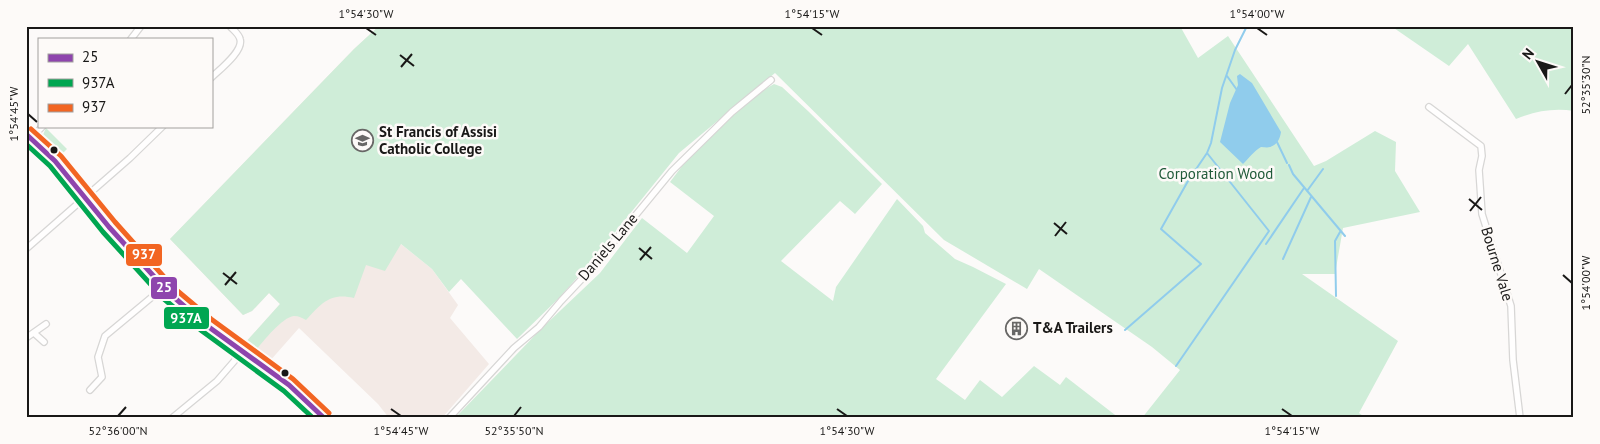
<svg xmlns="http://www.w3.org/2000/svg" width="1600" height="444" font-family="'PT Sans',sans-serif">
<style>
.education{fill:#f3eae6}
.green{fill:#cfedd8}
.water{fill:#90ccec}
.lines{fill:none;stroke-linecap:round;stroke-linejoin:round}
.stream{stroke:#90ccec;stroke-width:2}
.street-casing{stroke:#d7d6d5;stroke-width:8}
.street{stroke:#fffefe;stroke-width:5.5}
.bus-1-casing{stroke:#fdfaf8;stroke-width:9}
.bus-2-casing{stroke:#fdfaf8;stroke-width:9}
.bus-3-casing{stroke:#fdfaf8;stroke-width:9}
.bus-1{stroke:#8e44ad;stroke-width:5}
.bus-2{stroke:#00a651;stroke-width:5}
.bus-3{stroke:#f26522;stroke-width:5}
.ticks{fill:none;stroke:#191817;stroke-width:2}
.bus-dot{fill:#191817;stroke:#fdfaf8;stroke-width:2}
.labels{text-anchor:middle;stroke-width:5;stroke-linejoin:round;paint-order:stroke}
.poi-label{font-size:15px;font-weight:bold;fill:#191817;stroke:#fdfaf8;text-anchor:start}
.park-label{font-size:15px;fill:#205a39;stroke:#fdfaf8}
.street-label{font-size:15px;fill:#191817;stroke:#fdfaf8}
.line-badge{stroke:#fdfaf8;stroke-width:2}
.badge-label{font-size:14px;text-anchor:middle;font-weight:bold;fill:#fff}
.neatline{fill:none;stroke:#191817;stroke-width:2}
.ticks-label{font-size:12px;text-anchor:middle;fill:#191817}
</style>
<rect width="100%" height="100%" fill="#fcfaf9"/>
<!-- education -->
<path class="education" d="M 379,26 L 386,232 L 432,269 L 458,305 L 450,318 L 489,364 L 442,418 L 389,418 L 378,404 L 299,328 L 269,362 L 244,344 L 280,304 L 269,293 L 252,311 L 243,315 L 170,239 L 354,49 Z"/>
<!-- green -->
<path class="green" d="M 379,26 L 1180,26 L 1198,58 L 1228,36 L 1314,166 L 1326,161 L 1375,131 L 1396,142 L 1395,171 L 1420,212 L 1343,228 L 1335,274 L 1302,274 L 1398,341 L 1359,413 L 1366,418 L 1142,418 L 1180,370 L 1152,347 L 1039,269 L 1027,289 L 944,240 L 775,73 L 679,153 L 591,262 L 559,298 L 517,339 L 461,279 L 449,292 L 432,269 L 401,244 L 385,271 L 366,265 L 354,298 C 330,292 321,304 306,320 C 302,318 299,316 294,316 C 282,317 263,342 255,351 L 244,344 L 280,304 L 269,293 L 252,311 L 243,315 L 170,239 L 354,49 Z
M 1391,26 L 1574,26 L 1574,111 C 1554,108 1535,111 1516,119 L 1468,44 L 1449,66 Z
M 774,84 L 782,87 L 808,111 L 882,184 L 855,214 L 840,201 L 781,261 L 833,301 L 836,287 L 897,199 L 923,226 L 925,233 L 955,259 L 973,267 L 1006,284 L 936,379 L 965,400 L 980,380 L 1002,397 L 1034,366 L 1060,385 L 1066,377 L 1119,418 L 455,418 L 543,327 L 600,273 L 642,218 L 687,253 L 714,216 L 670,182 L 692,153 L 733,114 L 767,88 Z
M 46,128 L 67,149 L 58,158 L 44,143 L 42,137 Z"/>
<!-- water -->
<path class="water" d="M 1240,74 L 1252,83 L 1281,132 C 1280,139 1277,145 1270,147 C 1267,148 1264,147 1261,147 C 1255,150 1248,159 1243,164 L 1220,142 L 1230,103 L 1238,85 L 1237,76 Z"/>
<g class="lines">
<!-- stream -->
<path class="stream" d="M 1227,76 L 1237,90
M 1277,142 L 1287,163
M 1289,165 L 1293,174 L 1345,236
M 1307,191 L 1323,169
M 1266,244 L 1304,188
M 1283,259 L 1311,197
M 1336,296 L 1335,241 L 1340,232
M 1125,330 L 1201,264 L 1161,229 L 1188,181 L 1207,153 L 1211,143 L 1222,88 L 1235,50 L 1247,26
M 1176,366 L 1269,231 L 1207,153"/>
<defs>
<path id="street" d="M 131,39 L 141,26
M 211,78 C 219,70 244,51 240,39 C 239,34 233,30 230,26
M 1429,107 L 1481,146 L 1482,156 L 1479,170 L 1482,214 L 1511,306 L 1513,360 L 1520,418
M 26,134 L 55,161 L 109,227 L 169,293 L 206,325 L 289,385 L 324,418
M 31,138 L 43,126
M 26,249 L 130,158 L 163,126
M 34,333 L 44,342
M 26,338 L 46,324
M 90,390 L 102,377 L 98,357 L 105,336 L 164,287
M 172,418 L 217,381 L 243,351
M 449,418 L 514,348 L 539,327 L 561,301 L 593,267 L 672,171 L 732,112 L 771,80"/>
</defs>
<!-- street casing -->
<use href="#street" class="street-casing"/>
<!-- street -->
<use href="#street" class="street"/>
<defs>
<path id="bus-1" d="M 26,134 L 55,161 L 109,227 L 169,293 L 206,325 L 289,385 L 324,418"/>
<path id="bus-2" d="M 26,144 L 50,166 L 103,232 L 164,299 L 202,331 L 284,391 L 313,418"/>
<path id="bus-3" d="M 31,129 L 61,156 L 115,222 L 174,288 L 211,319 L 293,379 L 329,413"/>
</defs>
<!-- bus-1 casing -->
<use href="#bus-1" class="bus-1-casing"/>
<!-- bus-2 casing -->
<use href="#bus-2" class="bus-2-casing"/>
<!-- bus-3 casing -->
<use href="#bus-3" class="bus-3-casing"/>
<!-- bus-1 -->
<use href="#bus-1" class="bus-1"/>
<!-- bus-2 -->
<use href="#bus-2" class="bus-2"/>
<!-- bus-3 -->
<use href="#bus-3" class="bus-3"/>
</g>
<!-- ticks -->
<path class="ticks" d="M 366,28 L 376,35M 812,28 L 822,35M 1257,28 L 1267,35M 400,55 L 414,66M 401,67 L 412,54M 1565,94 L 1572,85M 28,114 L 37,122M 1469,199 L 1482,210M 1470,211 L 1481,197M 1054,223 L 1067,234M 1055,236 L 1066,222M 639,248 L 652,259M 640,260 L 651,247M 223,273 L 237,284M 1563,275 L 1572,283M 225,285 L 236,272M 391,409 L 401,416M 837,409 L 847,416M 1282,409 L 1292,416M 118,416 L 126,407M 514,416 L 521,407"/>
<!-- icons -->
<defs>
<symbol id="school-ring" viewBox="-11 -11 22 22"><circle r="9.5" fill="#fdfaf8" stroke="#686766" stroke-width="1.5"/><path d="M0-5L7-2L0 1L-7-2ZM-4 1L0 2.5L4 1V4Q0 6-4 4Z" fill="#686766"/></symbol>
<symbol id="building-ring" viewBox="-11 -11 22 22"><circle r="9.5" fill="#fdfaf8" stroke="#686766" stroke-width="1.5"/><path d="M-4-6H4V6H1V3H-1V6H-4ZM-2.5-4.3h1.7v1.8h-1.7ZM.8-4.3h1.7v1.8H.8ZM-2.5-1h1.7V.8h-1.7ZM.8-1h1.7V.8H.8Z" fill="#686766"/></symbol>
</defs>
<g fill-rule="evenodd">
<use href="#school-ring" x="350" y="128" width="25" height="25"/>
<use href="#building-ring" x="1004" y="316" width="25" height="25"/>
</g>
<!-- markers -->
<g class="bus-dot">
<circle cx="54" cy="150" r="4.5"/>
<circle cx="285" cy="373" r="4.5"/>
</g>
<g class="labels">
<!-- poi labels -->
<g class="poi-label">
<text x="379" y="137">St Francis of Assisi<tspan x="379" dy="17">Catholic College</tspan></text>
<text x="1033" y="333">T&amp;A Trailers</text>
</g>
<!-- park labels -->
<g class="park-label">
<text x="1216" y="179">Corporation Wood</text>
</g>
<!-- street labels -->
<g class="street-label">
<text transform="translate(608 247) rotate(-50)" y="5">Daniels Lane</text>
<text transform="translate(1497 264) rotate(73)" y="5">Bourne Vale</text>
</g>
</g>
<g class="line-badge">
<rect x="125" y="243" width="38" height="24" rx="5" fill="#f26522"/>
<rect x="150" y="276" width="28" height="24" rx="5" fill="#8e44ad"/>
<rect x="163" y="306" width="47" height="24" rx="5" fill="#00a651"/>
</g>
<g class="badge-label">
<text x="144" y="259">937</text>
<text x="164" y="292">25</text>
<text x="186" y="323">937A</text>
</g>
<!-- border -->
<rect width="1600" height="444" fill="none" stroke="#fdfaf8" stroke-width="55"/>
<!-- legend -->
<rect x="38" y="38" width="175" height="90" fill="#fdfaf8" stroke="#a2a09e"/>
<rect x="48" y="54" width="25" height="8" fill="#8e44ad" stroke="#a2a09e"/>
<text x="82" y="62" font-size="15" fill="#191817">25</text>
<rect x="48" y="79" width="25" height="8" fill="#00a651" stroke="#a2a09e"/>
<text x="82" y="88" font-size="15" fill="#191817">937A</text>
<rect x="48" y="104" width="25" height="8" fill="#f26522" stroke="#a2a09e"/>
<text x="82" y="112" font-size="15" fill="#191817">937</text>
<!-- north arrow -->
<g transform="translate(1538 62) rotate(309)" stroke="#fdfaf8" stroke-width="4" paint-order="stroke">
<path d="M0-4L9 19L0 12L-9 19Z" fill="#191817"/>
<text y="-8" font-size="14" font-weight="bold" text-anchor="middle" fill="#191817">N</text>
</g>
<rect x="28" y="28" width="1544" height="388" class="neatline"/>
<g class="ticks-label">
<text x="366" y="18">1°54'30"W</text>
<text x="812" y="18">1°54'15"W</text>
<text x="1257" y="18">1°54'00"W</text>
<text transform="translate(1586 85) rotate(-90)" y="4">52°35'30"N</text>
<text transform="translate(14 114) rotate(-90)" y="4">1°54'45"W</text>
<text transform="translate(1586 283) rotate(-90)" y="4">1°54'00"W</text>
<text x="118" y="435">52°36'00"N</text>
<text x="401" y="435">1°54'45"W</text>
<text x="514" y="435">52°35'50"N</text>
<text x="847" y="435">1°54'30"W</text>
<text x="1292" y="435">1°54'15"W</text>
</g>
</svg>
